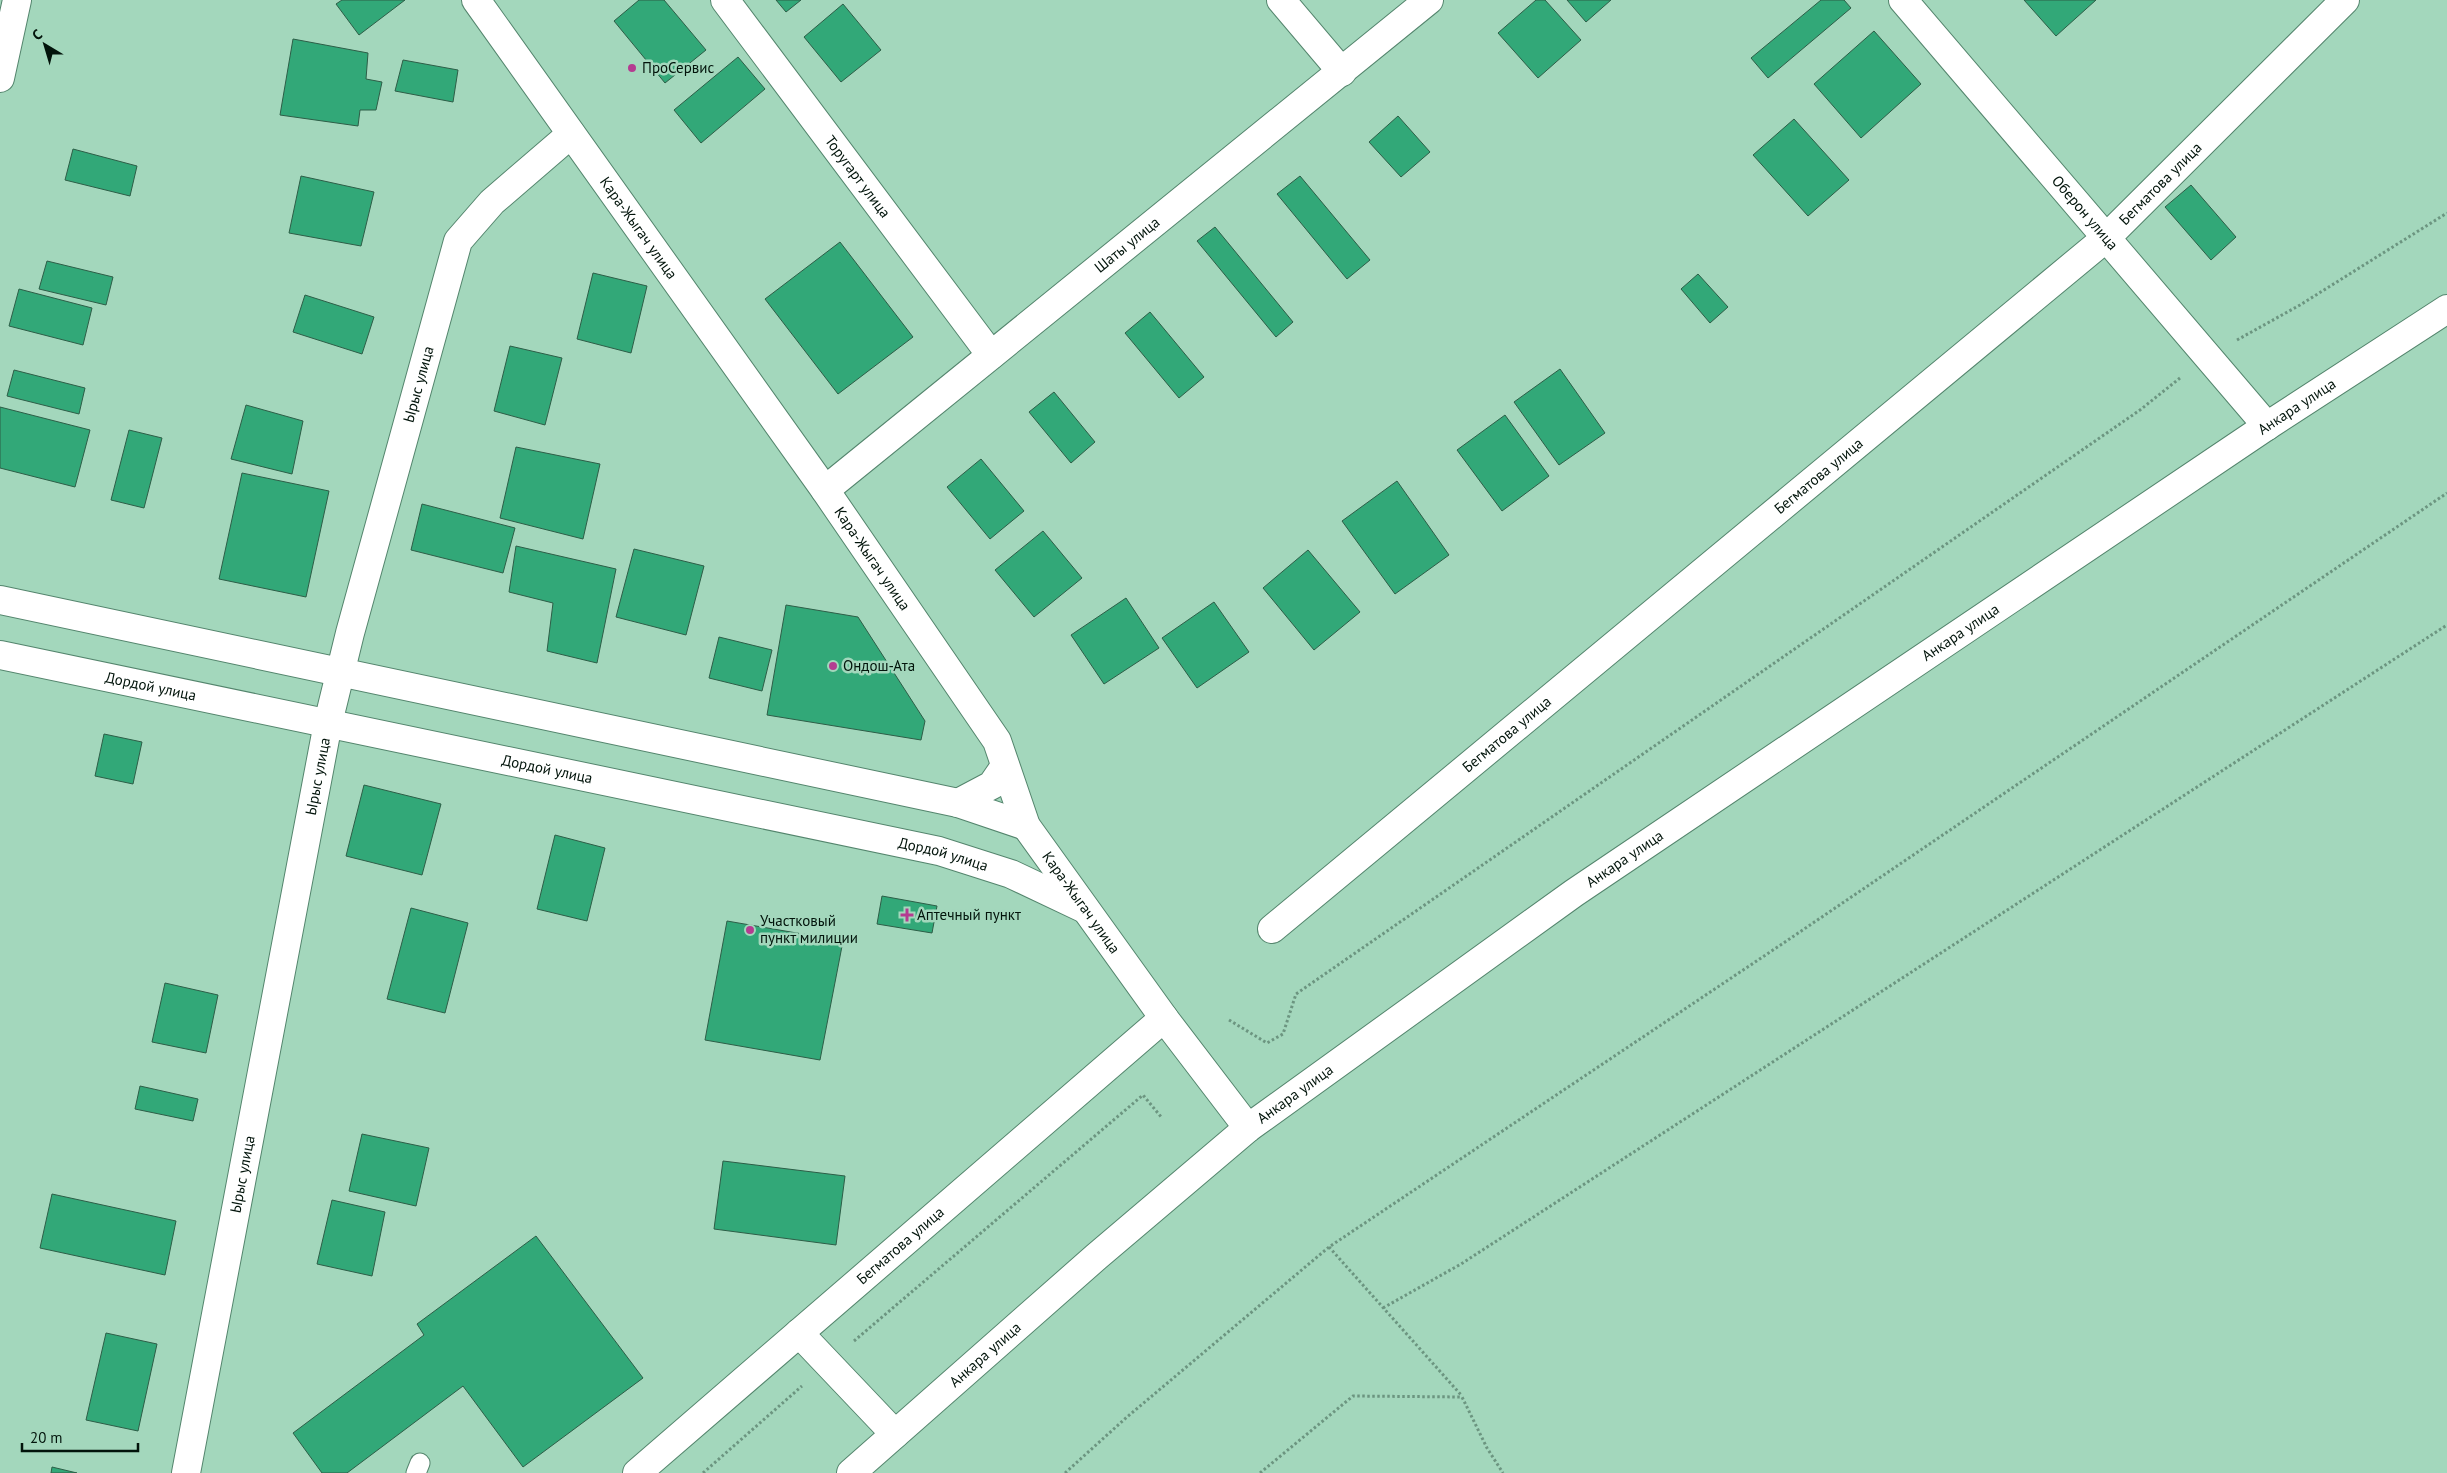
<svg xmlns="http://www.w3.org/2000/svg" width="2447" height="1473" font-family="'PT Sans',sans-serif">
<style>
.building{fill:#32a878;stroke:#2d5e47}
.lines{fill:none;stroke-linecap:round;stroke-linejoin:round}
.service-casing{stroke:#54856d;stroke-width:21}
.minor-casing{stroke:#54856d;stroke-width:30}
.tertiary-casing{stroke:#54856d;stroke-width:30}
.primary-casing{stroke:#54856d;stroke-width:30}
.path{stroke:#6c9580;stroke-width:3;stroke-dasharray:2.5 2.5;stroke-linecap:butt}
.service{stroke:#fff;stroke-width:19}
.minor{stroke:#fff;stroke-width:28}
.tertiary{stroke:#fff;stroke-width:28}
.primary{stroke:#fff;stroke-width:28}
.poi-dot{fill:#b43c91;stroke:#a3d7bc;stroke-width:2}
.labels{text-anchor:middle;stroke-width:5;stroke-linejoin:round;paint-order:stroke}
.poi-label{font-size:15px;fill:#02140b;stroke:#a3d7bc;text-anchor:start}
.street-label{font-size:15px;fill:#02140b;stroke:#a3d7bc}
</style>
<rect width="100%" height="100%" fill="#a3d7bc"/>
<!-- building -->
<path class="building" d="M 342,0 L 405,0 L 359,35 L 336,4 Z
M 639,0 L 664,0 L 706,50 L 665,83 L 614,21 Z
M 776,0 L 801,0 L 786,12 Z
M 1536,0 L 1545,0 L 1581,40 L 1538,78 L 1498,33 Z
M 1567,0 L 1611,0 L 1586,22 Z
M 1821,0 L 1844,0 L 1851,8 L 1768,78 L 1751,58 Z
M 2024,0 L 2096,0 L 2056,36 Z
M 843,4 L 881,50 L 841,82 L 804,37 Z
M 1874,31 L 1921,84 L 1861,138 L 1814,84 Z
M 293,39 L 368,53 L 366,79 L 382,82 L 376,110 L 360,110 L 358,126 L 280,115 Z
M 738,57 L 765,89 L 701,143 L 674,110 Z
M 403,60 L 458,70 L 453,102 L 395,91 Z
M 1398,116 L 1430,152 L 1401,177 L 1369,142 Z
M 1794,119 L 1849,180 L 1808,216 L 1753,155 Z
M 73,149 L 137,166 L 130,196 L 65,180 Z
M 301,176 L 374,192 L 361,246 L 289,233 Z
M 1300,176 L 1370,260 L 1347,279 L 1277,194 Z
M 2191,185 L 2236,237 L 2211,260 L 2165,207 Z
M 1215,227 L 1293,322 L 1276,337 L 1197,241 Z
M 840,242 L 913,337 L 838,394 L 765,299 Z
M 47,261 L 113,277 L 106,305 L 39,289 Z
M 593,273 L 647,286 L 631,353 L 577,339 Z
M 1698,274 L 1728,307 L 1710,323 L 1681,289 Z
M 19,289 L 92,308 L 83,345 L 9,326 Z
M 305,295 L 374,317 L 362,354 L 293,332 Z
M 1150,312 L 1204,377 L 1179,398 L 1125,333 Z
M 510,346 L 562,358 L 545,425 L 494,411 Z
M 1560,369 L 1605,433 L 1559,465 L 1514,402 Z
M 14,370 L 85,388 L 79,414 L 7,396 Z
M 1054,392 L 1095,442 L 1071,463 L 1029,412 Z
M 246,405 L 303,421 L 292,474 L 231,459 Z
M 0,407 L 90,430 L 75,487 L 0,468 Z
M 1505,415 L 1549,476 L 1502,511 L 1457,450 Z
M 129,430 L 162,438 L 144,508 L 111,500 Z
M 516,447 L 600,464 L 583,539 L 500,518 Z
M 981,459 L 1024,511 L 990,539 L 947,487 Z
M 242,473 L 329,491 L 306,597 L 219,579 Z
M 1397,481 L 1449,555 L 1395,594 L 1342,521 Z
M 422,504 L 515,528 L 503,573 L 411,550 Z
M 1043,531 L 1082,578 L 1034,617 L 995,570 Z
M 516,546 L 616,569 L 597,663 L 547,651 L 553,603 L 509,592 Z
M 634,549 L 704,566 L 686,635 L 616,617 Z
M 1308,550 L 1360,612 L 1314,650 L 1263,588 Z
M 1126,598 L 1159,648 L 1104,684 L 1071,635 Z
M 1214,602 L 1249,652 L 1197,688 L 1162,638 Z
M 786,605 L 858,617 L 925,721 L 921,740 L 767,715 Z
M 719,637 L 772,650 L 762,691 L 709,678 Z
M 104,734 L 142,742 L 133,784 L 95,776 Z
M 364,785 L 441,804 L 422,875 L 346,856 Z
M 555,835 L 605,848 L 587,921 L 537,909 Z
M 882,896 L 937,906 L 932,933 L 877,924 Z
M 411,908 L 468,923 L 445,1013 L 387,999 Z
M 727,921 L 843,941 L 820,1060 L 705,1040 Z
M 165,983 L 218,995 L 206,1053 L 152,1042 Z
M 140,1086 L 198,1099 L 193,1121 L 135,1109 Z
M 362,1134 L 429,1148 L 416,1206 L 349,1191 Z
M 723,1161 L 845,1176 L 836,1245 L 714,1229 Z
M 52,1194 L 176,1221 L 165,1275 L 40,1248 Z
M 332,1200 L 385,1212 L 372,1276 L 317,1264 Z
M 536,1236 L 643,1378 L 523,1467 L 463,1386 L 347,1473 L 322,1473 L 293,1433 L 424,1335 L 417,1324 Z
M 106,1333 L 157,1344 L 138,1431 L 86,1420 Z
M 52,1467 L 77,1473 L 51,1473 Z"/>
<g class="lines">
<defs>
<path id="service" d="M 416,1473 L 420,1463"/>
<g id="minor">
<path id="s1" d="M 725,0 L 991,355"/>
<path d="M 1281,0 L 1342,72"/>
<path d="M 0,78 L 17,0"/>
<path id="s2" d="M 825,490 L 1429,0"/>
<path id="s3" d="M 1272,929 L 2106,238 L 2345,0"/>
<path d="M 799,1333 L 895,1434"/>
<path id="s4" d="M 186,1473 L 328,723 L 350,633 L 458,241 L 492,202 L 571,134"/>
<path id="s5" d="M 637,1473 L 1164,1018"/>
</g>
<g id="tertiary">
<path id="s6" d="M 476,0 L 825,490 L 997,741 L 1026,826 L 1164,1018 L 1248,1128"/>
<path id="s7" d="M 1903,0 L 2267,426"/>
<path d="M 0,600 L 958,803 L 1026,826"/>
<path id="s8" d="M 0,655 L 939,851 L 1011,874 L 1085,909"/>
<path d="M 958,803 L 992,785 L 1005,766"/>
</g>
<g id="primary">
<path id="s9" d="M 851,1473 L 1096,1257 L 1248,1128 L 1574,893 L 2267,426 L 2447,309"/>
</g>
</defs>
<!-- service casing -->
<use href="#service" class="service-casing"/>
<!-- minor casing -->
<use href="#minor" class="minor-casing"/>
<!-- tertiary casing -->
<use href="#tertiary" class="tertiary-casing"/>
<!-- primary casing -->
<use href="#primary" class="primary-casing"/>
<!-- path -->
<path class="path" d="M 2237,340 L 2300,305 L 2447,213
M 1229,1020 L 1267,1043 L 1283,1034 L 1296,994 L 2140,410 L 2180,378
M 1329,1247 L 1462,1396
M 1383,1308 L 1461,1264 L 2447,625
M 854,1341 L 1143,1095 L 1162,1118
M 703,1473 L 802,1386
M 1065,1473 L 1127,1417 L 1329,1247 L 1785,942 L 2447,493
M 1260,1473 L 1353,1396 L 1462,1397 L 1487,1448 L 1503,1473"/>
<!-- service -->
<use href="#service" class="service"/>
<!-- minor -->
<use href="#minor" class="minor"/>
<!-- tertiary -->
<use href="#tertiary" class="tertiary"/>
<!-- primary -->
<use href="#primary" class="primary"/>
</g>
<!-- markers -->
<g class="poi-dot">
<circle cx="632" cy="68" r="5"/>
<circle cx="833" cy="666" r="5"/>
<path d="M904.5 907.5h5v5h5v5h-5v5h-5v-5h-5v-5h5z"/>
<circle cx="750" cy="930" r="5"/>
</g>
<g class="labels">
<!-- poi labels -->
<g class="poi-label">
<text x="642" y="73">ПроСервис</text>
<text x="843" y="671">Ондош-Ата</text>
<text x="917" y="920">Аптечный пункт</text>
<text x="760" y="926">Участковый<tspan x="760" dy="17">пункт милиции</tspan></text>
</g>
<!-- street labels -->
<g class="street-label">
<text dy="5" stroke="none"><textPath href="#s1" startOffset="221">Торугарт улица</textPath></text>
<text dy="5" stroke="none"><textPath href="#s3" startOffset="1160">Бегматова улица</textPath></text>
<text dy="5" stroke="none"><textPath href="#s7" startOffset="280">Оберон улица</textPath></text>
<text dy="5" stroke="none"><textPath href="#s6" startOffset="280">Кара-Жыгач улица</textPath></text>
<text dy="5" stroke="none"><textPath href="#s2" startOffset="389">Шаты улица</textPath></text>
<text dy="5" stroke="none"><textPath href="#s4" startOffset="1114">Ырыс улица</textPath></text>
<text dy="5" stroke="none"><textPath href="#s9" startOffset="1799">Анкара улица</textPath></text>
<text dy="5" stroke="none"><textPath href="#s3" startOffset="710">Бегматова улица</textPath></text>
<text dy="5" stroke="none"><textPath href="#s6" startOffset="685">Кара-Жыгач улица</textPath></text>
<text dy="5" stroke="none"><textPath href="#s9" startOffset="1394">Анкара улица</textPath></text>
<text dy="5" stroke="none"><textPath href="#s8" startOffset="154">Дордой улица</textPath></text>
<text dy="5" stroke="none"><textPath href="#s3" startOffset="305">Бегматова улица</textPath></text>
<text dy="5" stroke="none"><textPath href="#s8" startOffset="559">Дордой улица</textPath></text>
<text dy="5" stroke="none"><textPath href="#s4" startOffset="709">Ырыс улица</textPath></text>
<text dy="5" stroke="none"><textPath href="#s8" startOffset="964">Дордой улица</textPath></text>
<text dy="5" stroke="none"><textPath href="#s9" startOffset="989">Анкара улица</textPath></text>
<text dy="5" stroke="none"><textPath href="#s6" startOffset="1090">Кара-Жыгач улица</textPath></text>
<text dy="5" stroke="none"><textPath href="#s9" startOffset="584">Анкара улица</textPath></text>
<text dy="5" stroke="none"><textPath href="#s4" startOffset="304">Ырыс улица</textPath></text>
<text dy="5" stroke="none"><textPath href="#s5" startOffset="348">Бегматова улица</textPath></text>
<text dy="5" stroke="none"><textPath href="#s9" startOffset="179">Анкара улица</textPath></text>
</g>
</g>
<!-- north arrow -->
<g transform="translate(45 45) rotate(322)" stroke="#a3d7bc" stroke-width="4" paint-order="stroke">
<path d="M0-4L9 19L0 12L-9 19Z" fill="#02140b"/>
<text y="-8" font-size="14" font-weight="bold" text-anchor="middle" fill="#02140b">С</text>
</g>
<!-- scale -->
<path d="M22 1443v8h116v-8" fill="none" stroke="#02140b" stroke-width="2.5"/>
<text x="30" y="1443" font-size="15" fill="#02140b" stroke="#a3d7bc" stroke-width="4" paint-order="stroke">20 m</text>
</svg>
